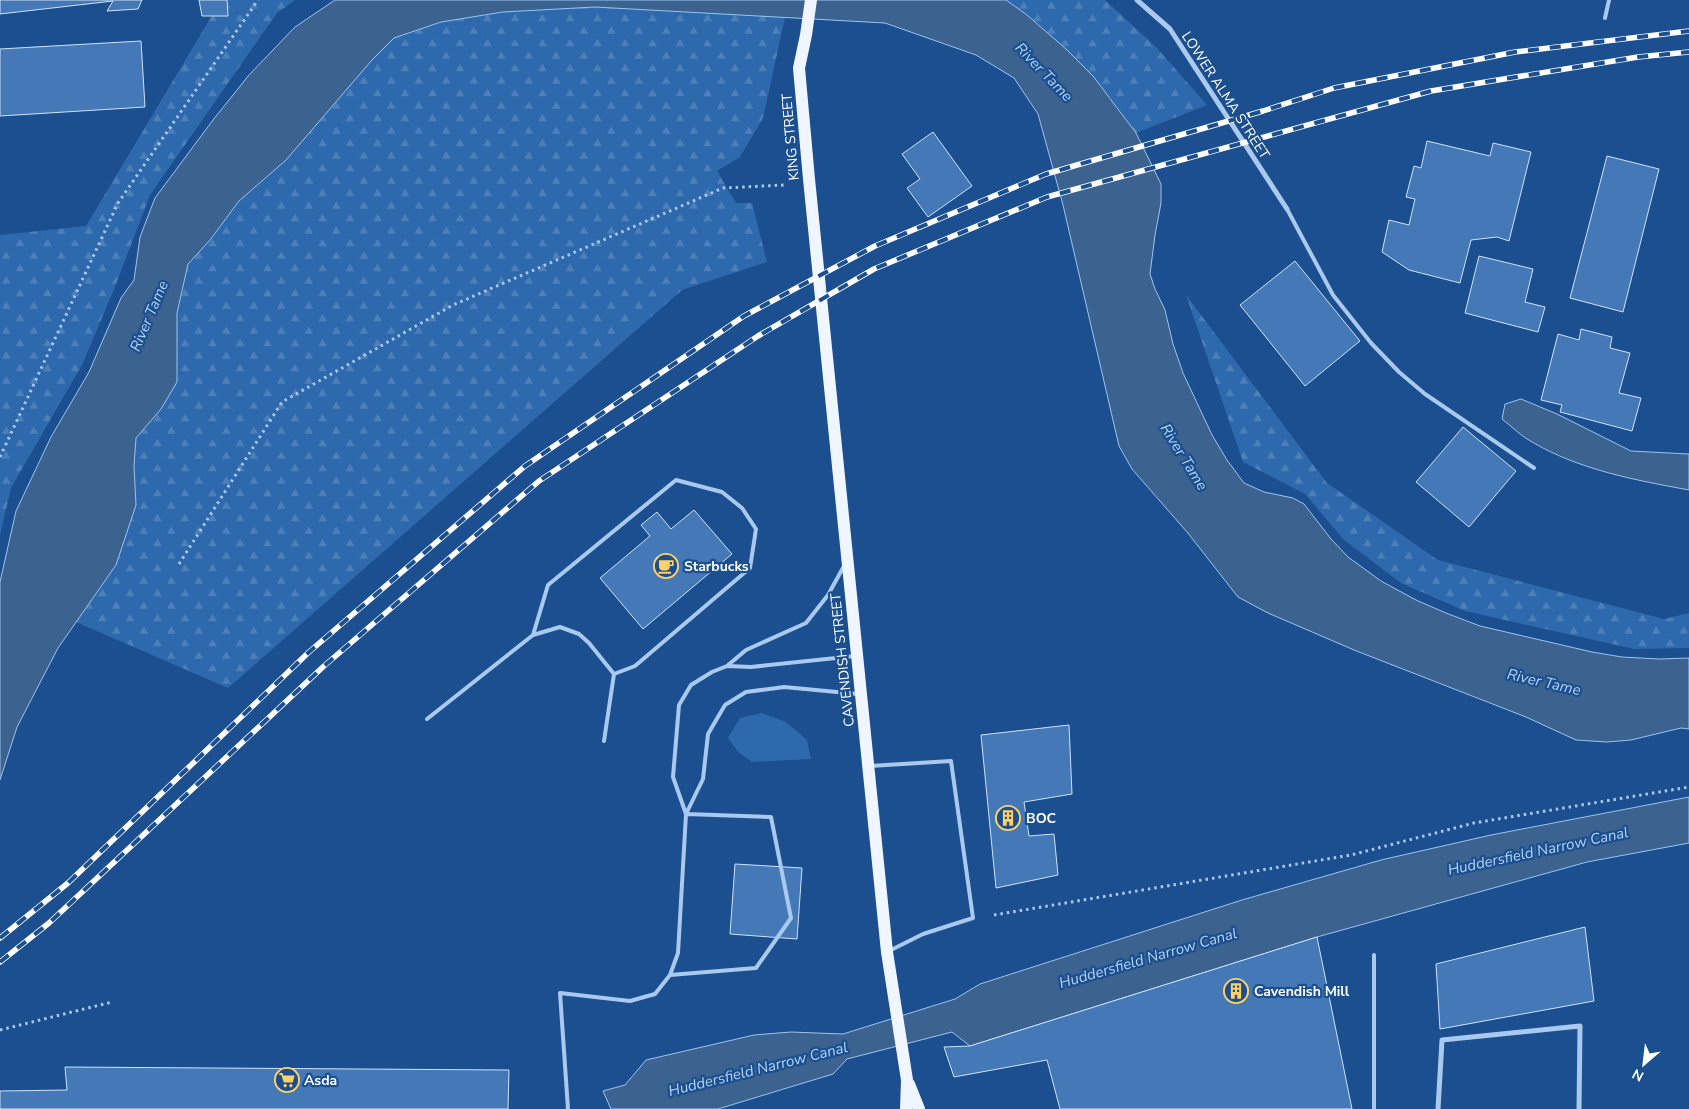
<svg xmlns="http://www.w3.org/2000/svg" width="1689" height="1109" font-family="'Nunito Sans',sans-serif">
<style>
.green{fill:#2e69ad}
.forest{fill:url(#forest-firs)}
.water{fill:#3c6290;stroke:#9cc4f0}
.building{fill:#4478b7;stroke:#cfe3fa}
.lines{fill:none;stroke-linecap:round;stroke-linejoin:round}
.path{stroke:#a9c9ee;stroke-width:3;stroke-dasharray:2.5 4;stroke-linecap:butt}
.lane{stroke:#a9c9ee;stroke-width:4}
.street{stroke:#a9c9ee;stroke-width:5}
.primary{stroke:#f0f6ff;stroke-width:12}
.rail-casing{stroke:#fff;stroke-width:5.5}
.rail{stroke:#1b4f8f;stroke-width:4;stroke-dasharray:11;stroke-linecap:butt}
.labels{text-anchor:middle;stroke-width:4.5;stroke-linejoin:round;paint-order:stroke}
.street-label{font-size:14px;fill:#fff;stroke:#1b4f8f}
.poi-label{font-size:14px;font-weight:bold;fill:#fff;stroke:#1b4f8f;text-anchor:start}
.water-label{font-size:15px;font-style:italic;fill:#b5d3f5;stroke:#1b4f8f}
</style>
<defs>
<pattern id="forest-firs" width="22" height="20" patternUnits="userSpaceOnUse" patternTransform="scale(1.25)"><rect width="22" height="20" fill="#2e69ad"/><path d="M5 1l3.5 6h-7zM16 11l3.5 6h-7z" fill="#4d80b9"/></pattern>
</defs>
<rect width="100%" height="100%" fill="#1b4f8f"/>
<!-- green -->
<path class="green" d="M 762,713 L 786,722 L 807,740 L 811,759 L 752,762 L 738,752 L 728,738 L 740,718 Z"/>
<!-- forest -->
<path class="forest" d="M 216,0 L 295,0 L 277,13 L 150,195 L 115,287 L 82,365 L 11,488 L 0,535 L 0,235 L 86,226 L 217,7 Z
M 1006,0 L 1105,0 L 1156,47 L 1207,105 L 1136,133 L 1093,76 L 1066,49 Z
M 595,7 L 785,17 L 763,118 L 740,157 L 717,171 L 736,203 L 752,203 L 767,262 L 682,290 L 228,688 L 76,622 L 116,565 L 136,505 L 134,466 L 136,438 L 161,409 L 177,382 L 177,313 L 188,264 L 210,240 L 239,201 L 286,160 L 372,60 L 394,38 L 441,22 L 503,12 Z
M 1186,295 L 1327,483 L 1438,560 L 1664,619 L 1689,613 L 1689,648 L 1634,649 L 1465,611 L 1401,583 L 1344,540 L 1305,494 L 1243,462 Z"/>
<!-- water -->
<path class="water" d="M 335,0 L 1006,0 L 1027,15 L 1066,49 L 1093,76 L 1136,133 L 1161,184 L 1161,203 L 1155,235 L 1150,274 L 1155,289 L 1165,310 L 1173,344 L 1183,373 L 1212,435 L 1227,460 L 1244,483 L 1264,492 L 1293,498 L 1304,504 L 1331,539 L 1348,557 L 1381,581 L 1416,600 L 1446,613 L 1480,626 L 1592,652 L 1622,657 L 1659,659 L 1689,658 L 1689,729 L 1681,728 L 1631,740 L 1607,742 L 1576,740 L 1526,717 L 1354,650 L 1268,613 L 1238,597 L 1187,532 L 1132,469 L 1119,446 L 1063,205 L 1038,114 L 1014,78 L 976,55 L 885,23 L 595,7 L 503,12 L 441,22 L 394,38 L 372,60 L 286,160 L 239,201 L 210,240 L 188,264 L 177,313 L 177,382 L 161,409 L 136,438 L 134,466 L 136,505 L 116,565 L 58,648 L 17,727 L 0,780 L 0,582 L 16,511 L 51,437 L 89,372 L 121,298 L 134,280 L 140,237 L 155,198 L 213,120 L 249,75 L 295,27 Z
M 1521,399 L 1557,414 L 1631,451 L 1689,454 L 1689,490 C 1635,480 1580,470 1532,442 C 1521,436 1511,426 1502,419 L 1505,404 Z
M 1689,797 L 1689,843 L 1587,862 L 1317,937 L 970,1046 L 952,1032 L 847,1059 L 833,1074 L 718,1109 L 611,1109 L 603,1091 L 625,1085 L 646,1060 L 754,1035 L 791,1032 L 843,1034 L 955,999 L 980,984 L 1242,900 L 1381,860 L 1491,835 Z"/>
<!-- building -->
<path class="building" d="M 0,0 L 142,0 L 138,9 L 107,11 L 113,1 L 0,14 Z
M 199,0 L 227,0 L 228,16 L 202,16 Z
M 141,41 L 145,107 L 0,116 L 0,49 Z
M 933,132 L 972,186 L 928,217 L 907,188 L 920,179 L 902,154 Z
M 1427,141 L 1490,156 L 1493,143 L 1531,152 L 1509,241 L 1497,237 L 1471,240 L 1460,283 L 1409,270 L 1382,252 L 1389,220 L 1409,225 L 1415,199 L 1406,197 L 1414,166 L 1421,168 Z
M 1607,156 L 1659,169 L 1623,312 L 1570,298 Z
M 1479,256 L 1533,269 L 1525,302 L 1545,307 L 1538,332 L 1465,313 Z
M 1295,261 L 1360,341 L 1305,386 L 1240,305 Z
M 1581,329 L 1612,337 L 1610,348 L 1630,353 L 1619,393 L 1641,398 L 1632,431 L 1560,412 L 1562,405 L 1541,400 L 1558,334 L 1579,340 Z
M 1463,427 L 1516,471 L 1469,527 L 1416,482 Z
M 694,510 L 732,554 L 643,629 L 600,578 L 650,536 L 641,525 L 657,512 L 671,529 Z
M 1069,725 L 1072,794 L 1024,802 L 1029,836 L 1054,834 L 1058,875 L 996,888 L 981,735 Z
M 735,864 L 802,868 L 797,939 L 730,934 Z
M 1585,927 L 1594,1001 L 1440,1029 L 1436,964 Z
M 1317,937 L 1352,1109 L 1060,1109 L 1047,1060 L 954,1077 L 944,1047 L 970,1046 Z
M 65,1067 L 509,1070 L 508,1109 L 0,1109 L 0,1091 L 67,1090 Z"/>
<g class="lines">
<!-- path -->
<path class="path" d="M 0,457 L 118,203 L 258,0
M 179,564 L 282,402 L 453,305 L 723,188 L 784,185
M 994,915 L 1351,855 L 1474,823 L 1689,787
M 0,1030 L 112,1002"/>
<!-- lane -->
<path class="lane" d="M 1605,18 L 1609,0
M 1287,209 L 1333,295 L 1371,343 L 1399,372 L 1425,394 L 1534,468
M 533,635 L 548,585 L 676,480 L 722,492 L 742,508 L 756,529 L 750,568 L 635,666 L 614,674 L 604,741
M 727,666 L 746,650 L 806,623 L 828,595 L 844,566
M 427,719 L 533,635 L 560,627 L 579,634 L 589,643 L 614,674
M 870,766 L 951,761 L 973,918 L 923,934 L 889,951
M 686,814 L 703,779 L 708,734 L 725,705 L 746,692 L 784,687 L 858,694
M 1374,955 L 1374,1109
M 670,975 L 756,968 L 791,918 L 771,817 L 686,814
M 568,1109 L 560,993 L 630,1001 L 655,994 L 670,975 L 678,953 L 686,814 L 673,777 L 679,705 L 691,685 L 712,672 L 727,666 L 751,667 L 855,656"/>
<!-- street -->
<path class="street" d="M 1137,0 L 1170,29 L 1287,209
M 1438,1109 L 1442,1040 L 1580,1026 L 1579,1109"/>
<!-- primary -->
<path class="primary" d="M 811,0 L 806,35 L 799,68 L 809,179 L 887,952 L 907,1080 L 906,1109
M 909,1084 L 919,1109"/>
<defs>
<path id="rail" d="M 0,938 L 68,883 L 309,652 L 525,466 L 744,316 L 875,246 L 1046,174 L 1263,111 L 1334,88 L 1515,52 L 1689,31
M 0,962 L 49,923 L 324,666 L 539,481 L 758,336 L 874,269 L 1047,197 L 1431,91 L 1638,57 L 1689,52"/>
</defs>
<!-- rail casing -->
<use href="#rail" class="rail-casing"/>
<!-- rail -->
<use href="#rail" class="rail"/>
</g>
<!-- icons -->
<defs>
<symbol id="cafe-ring" viewBox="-11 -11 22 22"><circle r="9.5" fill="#1b4f8f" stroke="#ffd166" stroke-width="1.5"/><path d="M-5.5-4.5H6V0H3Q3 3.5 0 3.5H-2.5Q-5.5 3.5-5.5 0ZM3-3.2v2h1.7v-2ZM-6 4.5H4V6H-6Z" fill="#ffd166"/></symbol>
<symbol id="building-ring" viewBox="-11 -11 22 22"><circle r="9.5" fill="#1b4f8f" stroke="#ffd166" stroke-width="1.5"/><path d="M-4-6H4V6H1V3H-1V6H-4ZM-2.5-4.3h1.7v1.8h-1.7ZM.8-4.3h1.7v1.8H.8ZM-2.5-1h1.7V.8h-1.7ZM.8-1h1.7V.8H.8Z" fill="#ffd166"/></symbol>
<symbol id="supermarket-ring" viewBox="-11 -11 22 22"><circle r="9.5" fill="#1b4f8f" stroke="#ffd166" stroke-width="1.5"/><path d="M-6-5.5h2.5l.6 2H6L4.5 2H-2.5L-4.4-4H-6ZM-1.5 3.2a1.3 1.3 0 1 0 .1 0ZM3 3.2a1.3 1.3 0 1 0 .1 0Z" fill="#ffd166"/></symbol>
</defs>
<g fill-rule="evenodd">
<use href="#cafe-ring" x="652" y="552" width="28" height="28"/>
<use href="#building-ring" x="994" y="804" width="28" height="28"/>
<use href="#building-ring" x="1222" y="977" width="28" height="28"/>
<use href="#supermarket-ring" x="273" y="1066" width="28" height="28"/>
</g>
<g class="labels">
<!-- street labels -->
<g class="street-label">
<text transform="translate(1226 95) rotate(57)" y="5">LOWER ALMA STREET</text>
<text transform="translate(790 137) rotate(-95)" y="5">KING STREET</text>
<text transform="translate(842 660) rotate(-96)" y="5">CAVENDISH STREET</text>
</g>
<!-- poi labels -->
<g class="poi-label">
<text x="684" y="571">Starbucks</text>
<text x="1026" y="823">BOC</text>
<text x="1254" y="996">Cavendish Mill</text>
<text x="304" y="1085">Asda</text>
</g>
<!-- water labels -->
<g class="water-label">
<text transform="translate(1044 72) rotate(46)" y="5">River Tame</text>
<text transform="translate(149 316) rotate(-67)" y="5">River Tame</text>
<text transform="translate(1184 457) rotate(58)" y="5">River Tame</text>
<text transform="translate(1544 682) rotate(13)" y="5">River Tame</text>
<text transform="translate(1538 851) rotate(-12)" y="5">Huddersfield Narrow Canal</text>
<text transform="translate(1148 958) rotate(-16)" y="5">Huddersfield Narrow Canal</text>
<text transform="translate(758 1069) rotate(-14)" y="5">Huddersfield Narrow Canal</text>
</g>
</g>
<!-- north arrow -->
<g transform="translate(1644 1064) rotate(208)" stroke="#1b4f8f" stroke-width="4" paint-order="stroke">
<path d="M0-4L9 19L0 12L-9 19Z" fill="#ffffff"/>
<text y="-8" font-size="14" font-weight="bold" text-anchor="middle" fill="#ffffff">N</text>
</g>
</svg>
